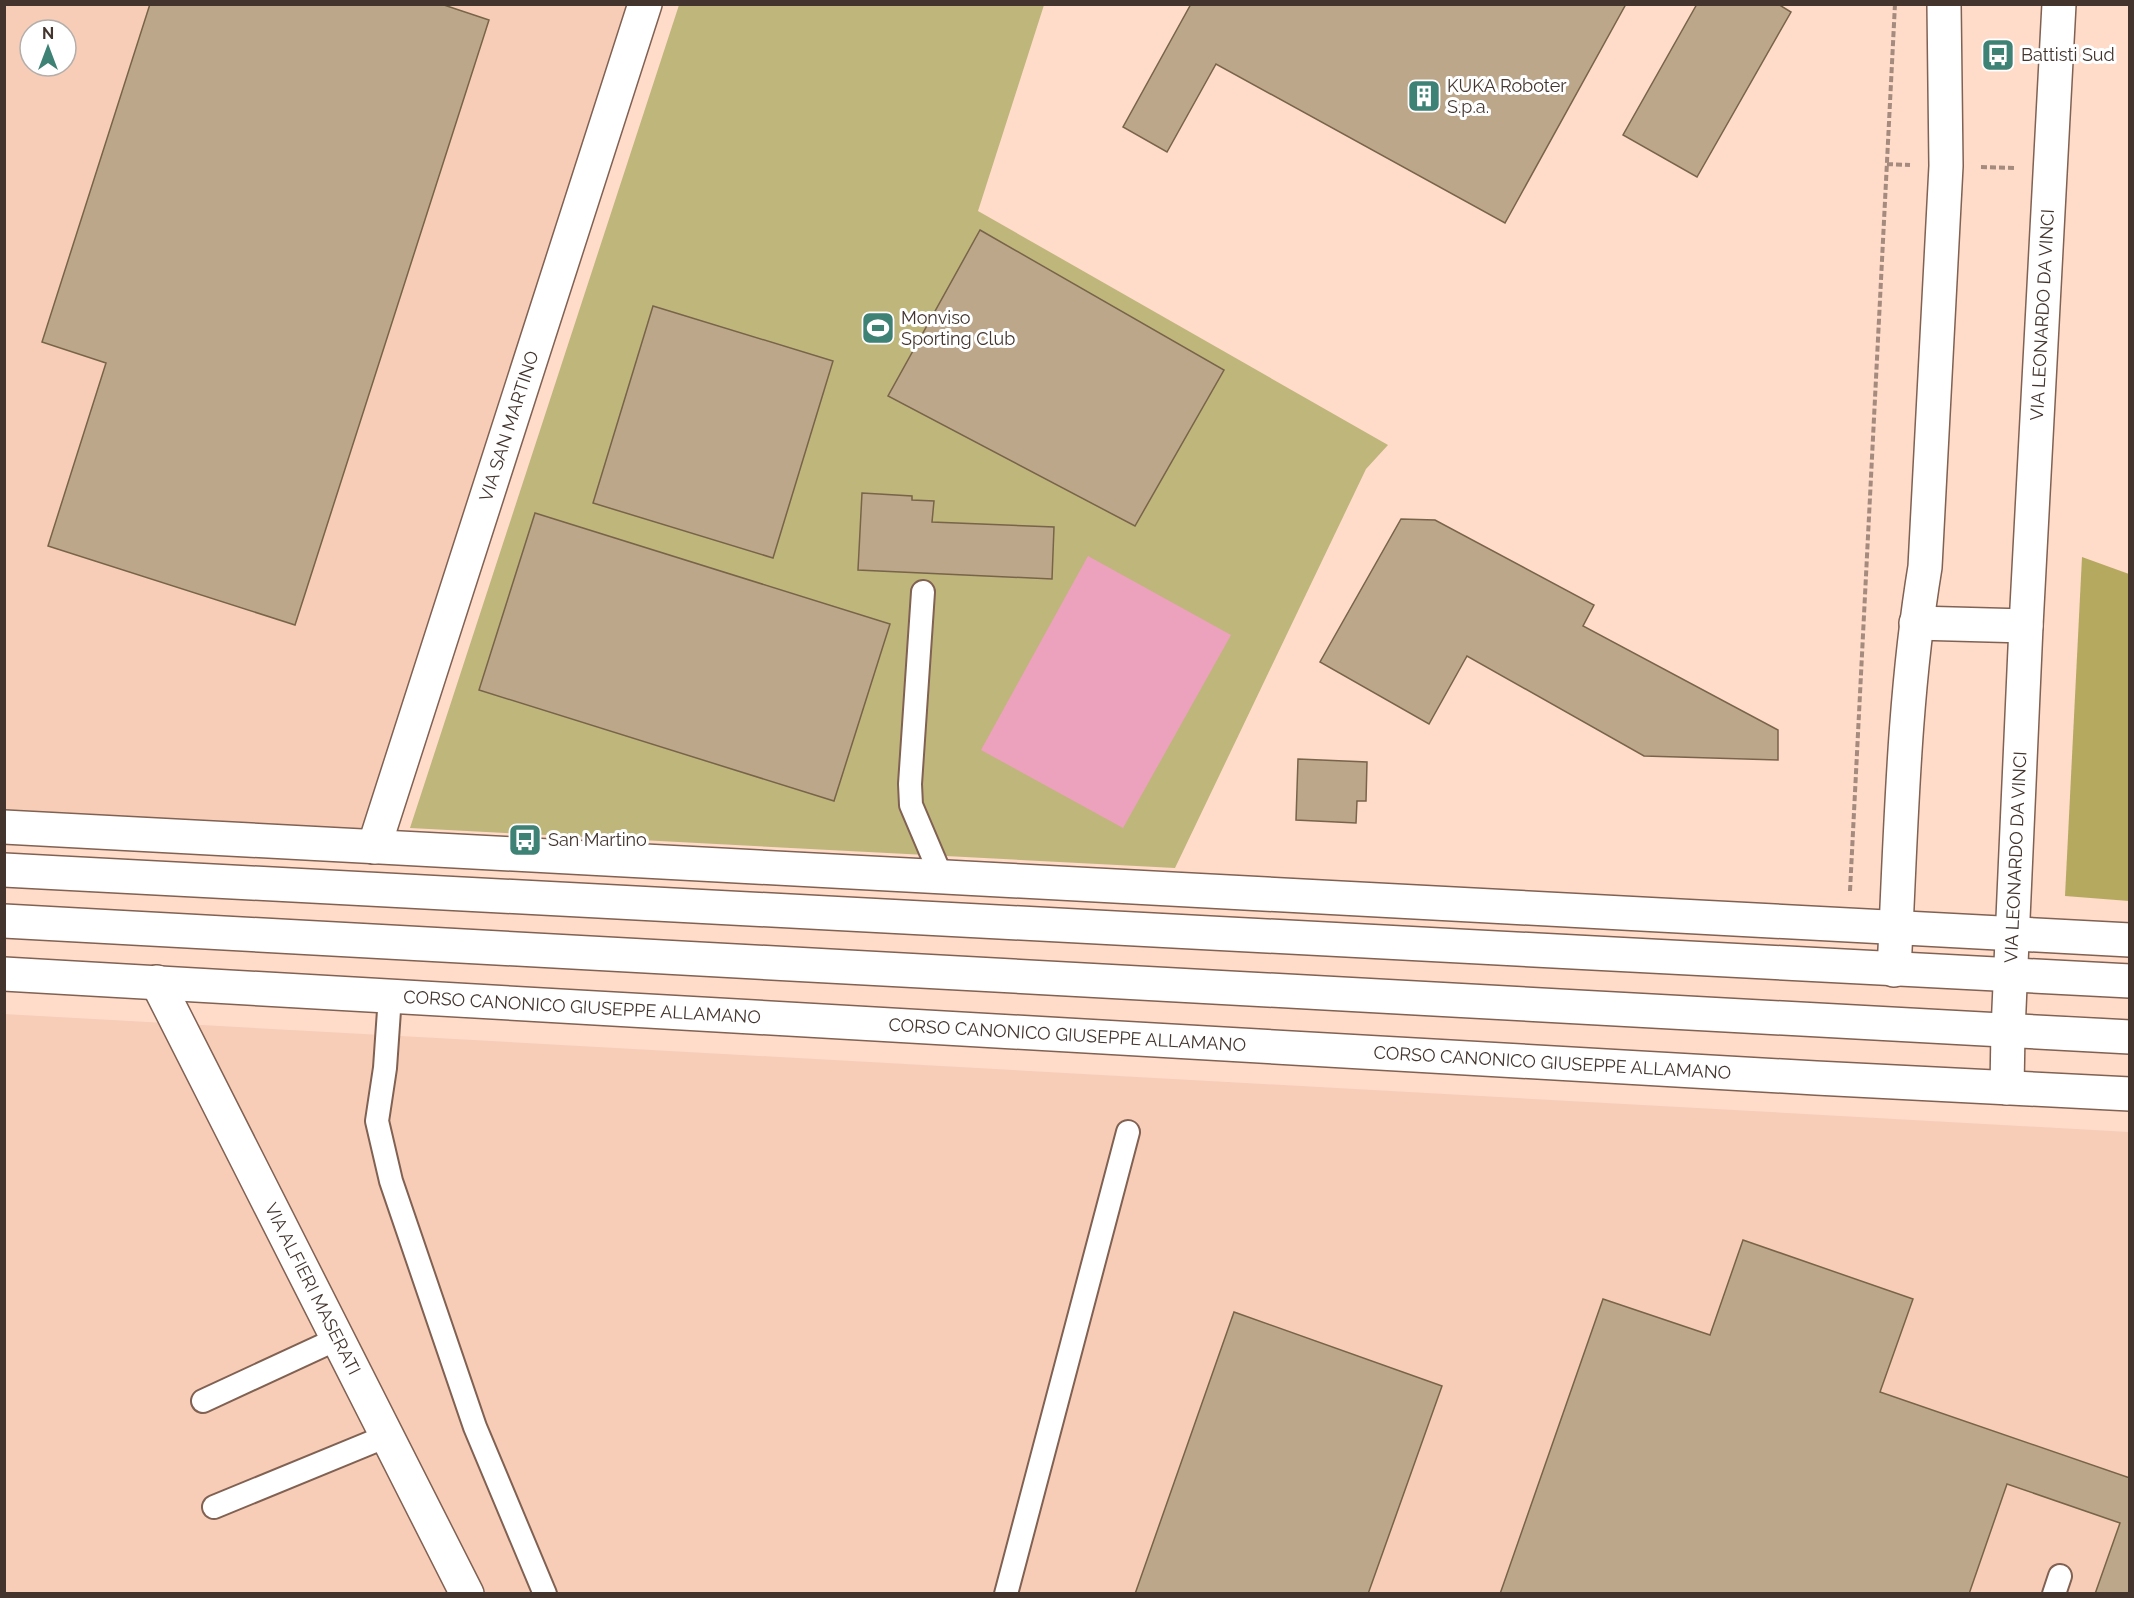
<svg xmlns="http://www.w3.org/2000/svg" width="2134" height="1598" font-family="Raleway,sans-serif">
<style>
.built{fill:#f7cdb7;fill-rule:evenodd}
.green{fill:#bfb67b}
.forest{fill:#b5a960}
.water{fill:#eca1bc}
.building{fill:#bda78b;stroke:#786449;stroke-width:1.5}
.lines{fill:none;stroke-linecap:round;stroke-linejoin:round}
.lane-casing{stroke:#806152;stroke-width:26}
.street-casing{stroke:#806152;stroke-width:36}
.secondary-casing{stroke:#806152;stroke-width:36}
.path{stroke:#a48b7e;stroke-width:4;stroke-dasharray:6 3;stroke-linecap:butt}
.lane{stroke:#fff;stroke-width:22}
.street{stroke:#fff;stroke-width:33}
.secondary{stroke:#fff;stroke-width:33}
.labels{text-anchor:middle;stroke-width:6;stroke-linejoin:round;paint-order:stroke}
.poi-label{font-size:18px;fill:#43352e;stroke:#fff;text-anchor:start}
.street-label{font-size:18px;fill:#43352e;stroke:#fff}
</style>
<rect width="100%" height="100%" fill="#ffdbc9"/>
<!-- built -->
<path class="built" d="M 4,5 L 645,5 L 374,847 L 5,827 ZM 30,30 L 66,30 L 66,66 L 30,66 Z
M 4,1014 L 2129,1132 L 2129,1593 L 5,1593 Z"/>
<!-- green -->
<path class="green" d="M 679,5 L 1044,5 L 978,211 L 1388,445 L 1366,469 L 1175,868 L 410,828 Z"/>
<!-- forest -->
<path class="forest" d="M 2082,557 L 2129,574 L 2129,901 L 2065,896 Z"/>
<!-- water -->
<path class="water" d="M 1088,556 L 1231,635 L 1123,828 L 981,750 Z"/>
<!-- building -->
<path class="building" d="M 150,4 L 441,4 L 489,20 L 295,625 L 48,546 L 106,363 L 42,342 Z
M 1191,4 L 1626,4 L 1505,223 L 1216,64 L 1167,152 L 1123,127 Z
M 1697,4 L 1778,4 L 1791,12 L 1697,177 L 1623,135 Z
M 980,230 L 1224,370 L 1135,526 L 888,396 Z
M 653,306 L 833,361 L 773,558 L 593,503 Z
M 862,493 L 912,496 L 912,500 L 934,501 L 932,522 L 1054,527 L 1052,579 L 858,570 Z
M 535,513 L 890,624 L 834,801 L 479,690 Z
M 1401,519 L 1435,520 L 1594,605 L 1583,626 L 1778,730 L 1778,760 L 1644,756 L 1467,656 L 1429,724 L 1320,662 Z
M 1298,759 L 1367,762 L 1366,801 L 1357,801 L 1356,823 L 1296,820 Z
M 1743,1240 L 1913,1299 L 1880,1392 L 2130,1478 L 2130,1594 L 2095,1594 L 2120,1523 L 2007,1484 L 1969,1594 L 1500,1594 L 1603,1299 L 1710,1335 Z
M 1234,1312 L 1442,1386 L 1368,1594 L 1135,1594 Z"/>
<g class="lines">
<defs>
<path id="lane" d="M 923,592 L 910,784 L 911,805 L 942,878
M 390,996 L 385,1068 L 377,1121 L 391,1181 L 475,1427 L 545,1594
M 203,1401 L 337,1339
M 214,1507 L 387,1436
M 1006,1594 L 1128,1132
M 2054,1594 L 2060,1576"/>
<g id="street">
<path d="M 1916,623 L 2026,626"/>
<path d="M 4,827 L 2130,940"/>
<path id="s1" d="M 374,847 L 645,4"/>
<path id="s2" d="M 4,974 L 1816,1078 L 2130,1094"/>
<path id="s3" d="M 157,982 L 467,1594"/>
<path d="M 2007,1088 L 2008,1031"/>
</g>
<g id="secondary">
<path d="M 4,870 L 2130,981"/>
<path d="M 4,921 L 2130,1037"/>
<path d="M 1894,970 C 1901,835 1903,700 1925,567 L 1946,166 L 1944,4"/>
<path id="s4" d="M 2008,1031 L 2026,626 L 2059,4"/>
</g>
</defs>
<!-- lane casing -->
<use href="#lane" class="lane-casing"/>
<!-- street casing -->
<use href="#street" class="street-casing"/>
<!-- secondary casing -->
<use href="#secondary" class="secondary-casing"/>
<!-- path -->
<path class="path" d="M 1887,164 L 1910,165
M 1981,167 L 2015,168
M 1850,891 L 1895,4"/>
<!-- lane -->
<use href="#lane" class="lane"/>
<!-- street -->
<use href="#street" class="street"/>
<!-- secondary -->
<use href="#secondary" class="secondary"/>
</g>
<!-- icons -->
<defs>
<symbol id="bus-square" viewBox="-11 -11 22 22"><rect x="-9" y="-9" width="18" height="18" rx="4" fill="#3e8175" stroke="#fff"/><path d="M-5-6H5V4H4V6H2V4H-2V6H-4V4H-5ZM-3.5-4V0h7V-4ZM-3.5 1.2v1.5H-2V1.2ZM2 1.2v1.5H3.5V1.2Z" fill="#fff"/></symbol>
<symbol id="building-square" viewBox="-11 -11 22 22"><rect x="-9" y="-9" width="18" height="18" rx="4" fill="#3e8175" stroke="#fff"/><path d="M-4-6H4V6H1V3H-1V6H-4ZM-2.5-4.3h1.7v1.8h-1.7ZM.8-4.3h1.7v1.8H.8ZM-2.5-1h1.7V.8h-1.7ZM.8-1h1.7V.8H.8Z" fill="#fff"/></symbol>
<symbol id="stadium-square" viewBox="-11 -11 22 22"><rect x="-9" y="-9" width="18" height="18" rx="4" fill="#3e8175" stroke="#fff"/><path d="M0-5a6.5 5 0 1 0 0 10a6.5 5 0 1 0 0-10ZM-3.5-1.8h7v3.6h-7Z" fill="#fff"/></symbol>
</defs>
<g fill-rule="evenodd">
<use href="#bus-square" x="1979" y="36" width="38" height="38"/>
<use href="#building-square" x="1405" y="77" width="38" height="38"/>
<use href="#stadium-square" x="859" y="309" width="38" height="38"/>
<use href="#bus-square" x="506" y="821" width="38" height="38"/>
</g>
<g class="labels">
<!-- poi labels -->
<g class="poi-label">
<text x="2021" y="61">Battisti Sud</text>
<text x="1447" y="92">KUKA Roboter<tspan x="1447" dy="21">S.p.a.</tspan></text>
<text x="901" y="324">Monviso<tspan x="901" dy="21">Sporting Club</tspan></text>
<text x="548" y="846">San Martino</text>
</g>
<!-- street labels -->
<g class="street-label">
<text dy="6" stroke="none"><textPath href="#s4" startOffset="717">VIA LEONARDO DA VINCI</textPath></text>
<text dy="6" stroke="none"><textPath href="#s1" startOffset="442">VIA SAN MARTINO</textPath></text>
<text dy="6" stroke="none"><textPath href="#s4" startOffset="174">VIA LEONARDO DA VINCI</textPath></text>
<text dy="6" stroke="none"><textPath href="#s2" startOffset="579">CORSO CANONICO GIUSEPPE ALLAMANO</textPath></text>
<text dy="6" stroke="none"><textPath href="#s2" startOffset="1065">CORSO CANONICO GIUSEPPE ALLAMANO</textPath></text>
<text dy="6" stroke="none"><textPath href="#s2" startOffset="1551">CORSO CANONICO GIUSEPPE ALLAMANO</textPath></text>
<text dy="6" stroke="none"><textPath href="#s3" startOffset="344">VIA ALFIERI MASERATI</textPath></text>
</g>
</g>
<!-- border -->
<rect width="2134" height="1598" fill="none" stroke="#43352e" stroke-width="12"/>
<!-- north arrow -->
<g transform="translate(48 48)"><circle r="28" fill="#ffffff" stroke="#b4aeab" stroke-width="1.5"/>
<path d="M0-4.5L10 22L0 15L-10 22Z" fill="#3e8175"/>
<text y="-9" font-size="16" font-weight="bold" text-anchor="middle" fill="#43352e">N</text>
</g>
</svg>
